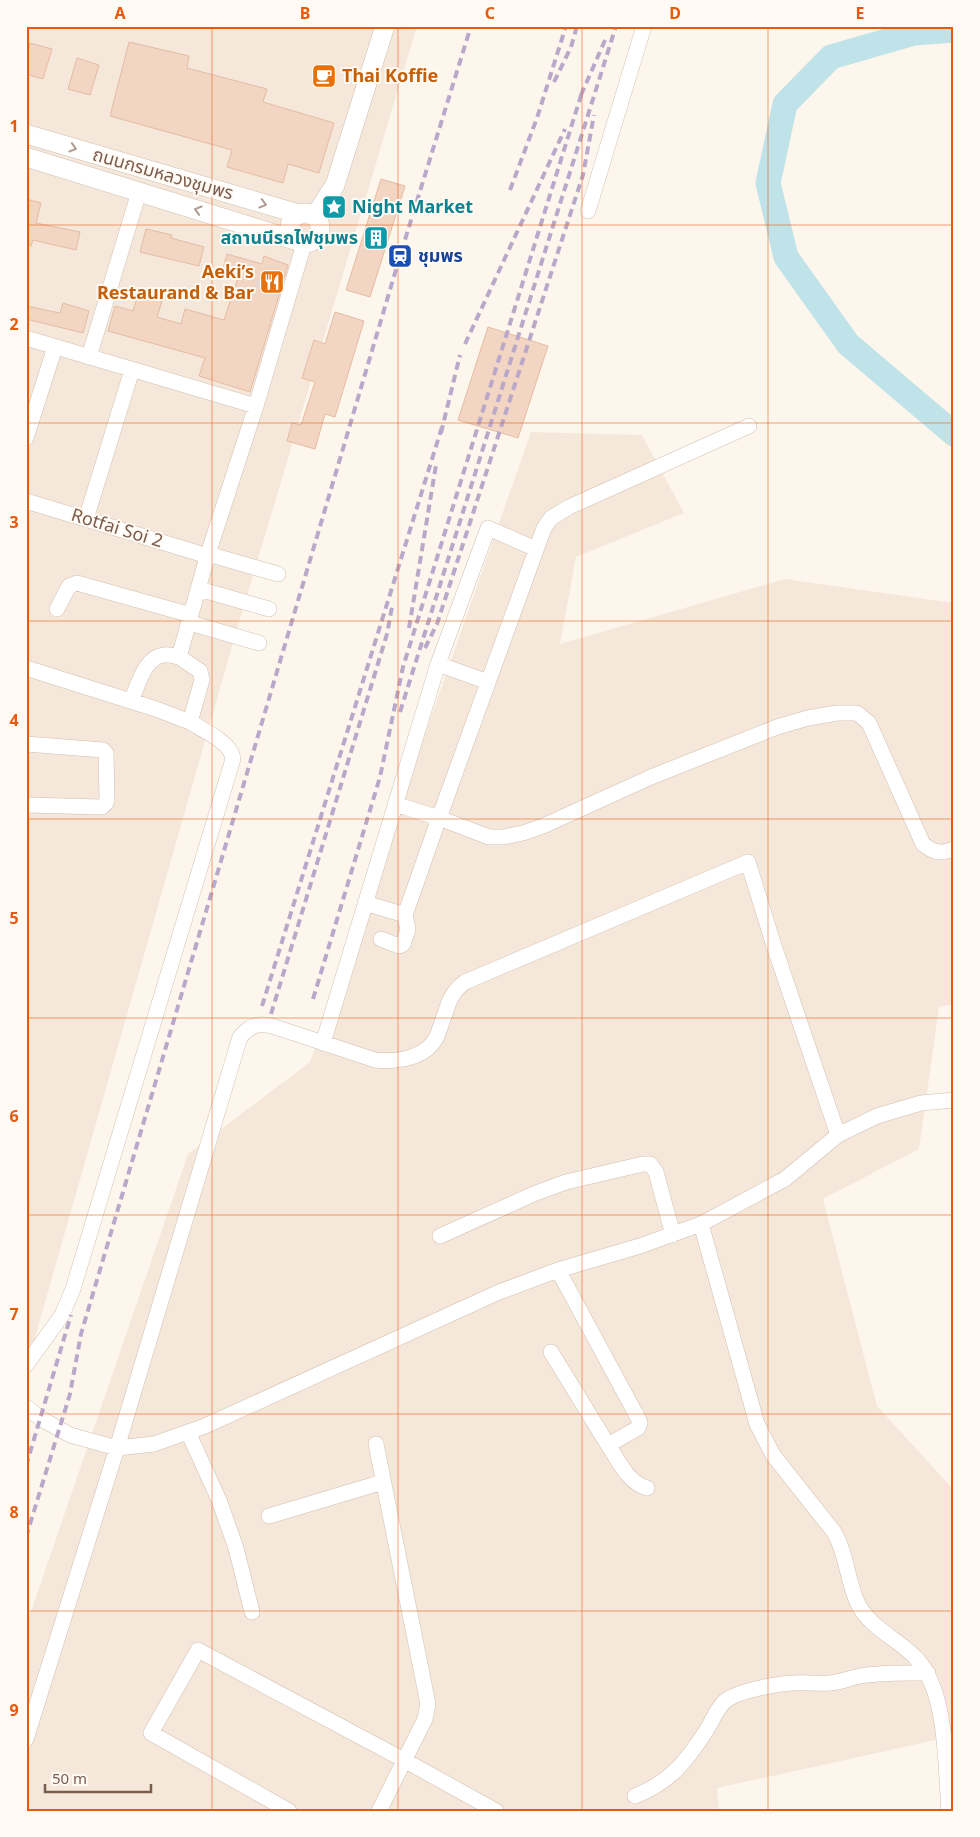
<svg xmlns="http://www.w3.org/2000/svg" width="980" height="1837" font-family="'Noto Sans','Noto Sans Thai',sans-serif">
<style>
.residential{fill:#f5e8da}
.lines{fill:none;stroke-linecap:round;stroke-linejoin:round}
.river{stroke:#bfe3e8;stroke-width:25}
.building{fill:#f3d5c3;stroke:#e6bba3}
.minor-casing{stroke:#d1beb0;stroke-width:16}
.tertiary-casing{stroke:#d1beb0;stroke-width:20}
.minor{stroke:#fff;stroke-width:15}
.tertiary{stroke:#fff;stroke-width:19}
.rail{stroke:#b9a8c9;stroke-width:4;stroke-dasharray:8 5;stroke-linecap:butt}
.oneway{stroke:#af9d94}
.grid{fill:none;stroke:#e8590c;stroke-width:1;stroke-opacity:0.55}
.labels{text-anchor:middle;stroke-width:4;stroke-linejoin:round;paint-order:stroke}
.food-label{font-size:18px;font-weight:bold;fill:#c56008;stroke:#fffaf3;text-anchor:start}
.street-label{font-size:18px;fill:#7a5c4d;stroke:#fffaf3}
.culture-label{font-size:18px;font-weight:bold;fill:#0d838f;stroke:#fffaf3;text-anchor:start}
.transit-label{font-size:18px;font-weight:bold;fill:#164399;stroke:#fffaf3;text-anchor:start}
.neatline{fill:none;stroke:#e8590c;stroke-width:2}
.grid-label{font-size:16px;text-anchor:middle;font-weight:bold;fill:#e8590c}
</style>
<rect width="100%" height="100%" fill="#fdf6ec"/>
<!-- residential -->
<path class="residential" d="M 26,26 L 417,26 L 235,636 L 26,1369 Z
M 531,432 L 642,435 L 684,513 L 576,557 L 560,644 L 785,579 L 954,603 L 954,1004 L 939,1007 L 919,1149 L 823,1199 L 877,1406 L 954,1490 L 954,1736 L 717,1788 L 719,1811 L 26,1811 L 26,1626 L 188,1154 L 310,1062 Z"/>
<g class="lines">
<!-- river -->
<path class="river" d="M 954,30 L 914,33 L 831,57 L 785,104 L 768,183 L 786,257 L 848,344 L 954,434"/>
</g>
<!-- building -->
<path class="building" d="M 129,42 L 189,56 L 187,68 L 267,89 L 263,102 L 334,123 L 319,173 L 288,164 L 283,183 L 227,167 L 232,150 L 110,116 Z
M 30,43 L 52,49 L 43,79 L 26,74 L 26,56 Z
M 77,58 L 99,65 L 90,95 L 68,89 Z
M 381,179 L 405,186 L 370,297 L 346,290 Z
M 26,199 L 41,203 L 36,223 L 80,232 L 76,250 L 33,240 L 31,246 L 26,246 Z
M 146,229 L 172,235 L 171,238 L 204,247 L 199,266 L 140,252 Z
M 227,254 L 262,264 L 264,256 L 288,265 L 250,392 L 199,376 L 205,358 L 108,331 L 115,306 L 133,311 L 139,291 L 163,298 L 157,317 L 181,324 L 185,309 L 224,320 L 238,278 L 222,273 Z
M 63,303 L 89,311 L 83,333 L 26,319 L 26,306 L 60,313 Z
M 335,312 L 364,321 L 335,417 L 325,414 L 315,449 L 287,441 L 292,423 L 301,425 L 315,382 L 302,378 L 314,340 L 325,344 Z
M 488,327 L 548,346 L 518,438 L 458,420 Z"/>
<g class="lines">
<defs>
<path id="minor" d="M 588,211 L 644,26
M 26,338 L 256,406
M 89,357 L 139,192
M 26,438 L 55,347
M 26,501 L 208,556
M 86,519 L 132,370
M 208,554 L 278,574
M 199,589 L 269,609
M 57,609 L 69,586 L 77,583 L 191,615
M 190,623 L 259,643
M 438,664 L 488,682
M 26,668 L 156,709 L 190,722
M 131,701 C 138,686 144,657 164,655 C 168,654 174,656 179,657
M 26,744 L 103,750 L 106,753 L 107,799 L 106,803 L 102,807 L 26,805
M 395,804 L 439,818 L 489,837 L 503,837 L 523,833 L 543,826 L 651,777 L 777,727 L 808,718 L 837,713 L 857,713 L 869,723 L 923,844 C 934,853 940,854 954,849
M 365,903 L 405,915 L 439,818 L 544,528 L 551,518 L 569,507 L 749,426
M 381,939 L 399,946 L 403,944 L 408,930 L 405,915
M 323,1043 L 438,664 L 488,528 L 536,549
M 701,1224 L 757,1424 L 773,1455 L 834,1532 C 847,1554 847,1581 858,1604 C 870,1628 898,1639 916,1658 C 948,1692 945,1765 949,1811
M 440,1236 L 536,1193 L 566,1182 L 643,1164 L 650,1164 L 656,1172 L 673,1235
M 551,1352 L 608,1445 L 638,1428 L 640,1423 L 638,1418 L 558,1270
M 26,1365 L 62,1315 L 73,1289 L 233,759 C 232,743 203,730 190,722 L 202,680 L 200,671 L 179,657 L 208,554 L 256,406 L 304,244
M 26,1407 L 40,1418 L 70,1435 L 117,1448 L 154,1444 L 205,1426 L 499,1292 L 558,1270 L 640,1246 L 701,1224 L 785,1179 L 838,1135 L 877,1116 L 921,1103 L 954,1100
M 188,1432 L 219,1500 L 236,1548 L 252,1612
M 376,1444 L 428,1704 L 425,1719 L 379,1811
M 608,1445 C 619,1461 627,1482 647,1488
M 269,1516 L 383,1482
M 26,1739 L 117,1448 L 240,1037 C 251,1025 257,1023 272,1026 L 375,1060 C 397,1062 426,1059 437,1036 C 440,1029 442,1021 445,1014 C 449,1000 453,991 465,982 L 748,862 L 774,946 L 838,1135
M 635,1796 C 670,1782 686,1762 706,1731 C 712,1722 716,1710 724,1702 C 736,1691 776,1684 793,1683 C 805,1682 818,1684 830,1683 C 841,1682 850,1678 860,1676 C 882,1672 906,1673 928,1673
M 289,1811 L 151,1733 L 198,1650 L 404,1760 L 496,1811"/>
<path id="tertiary" d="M 26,134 L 299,214
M 26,157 L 294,240
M290 228a15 15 0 1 1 30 0a15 15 0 1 1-30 0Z
M 315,216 L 335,185 L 385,26"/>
</defs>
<!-- minor casing -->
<use href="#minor" class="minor-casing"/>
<!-- tertiary casing -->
<use href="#tertiary" class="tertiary-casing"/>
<!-- minor -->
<use href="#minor" class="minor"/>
<!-- tertiary -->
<use href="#tertiary" class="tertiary"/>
<!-- rail -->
<path class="rail" d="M 554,82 L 571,47 L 577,26
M 581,95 L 606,38
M 510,190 L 537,118 L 566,26
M 465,344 L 565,129
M 441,433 L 460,355
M 409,628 L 436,465
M 425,648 L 437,624 L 583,175 L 594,115
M 400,712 L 616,26
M 313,999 L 380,777 L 403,667 L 583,89
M 262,1006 L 442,427
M 271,1014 L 387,634 L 392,607
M 26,1466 L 71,1315
M 26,1537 L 70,1394 L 81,1334 L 400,256 L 471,26"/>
</g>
<!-- one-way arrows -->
<defs><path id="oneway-chevron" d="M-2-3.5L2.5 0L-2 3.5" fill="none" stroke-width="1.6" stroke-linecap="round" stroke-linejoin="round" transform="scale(1.25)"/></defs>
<g class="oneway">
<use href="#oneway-chevron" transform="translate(73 148) rotate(17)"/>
<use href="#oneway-chevron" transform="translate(263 204) rotate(16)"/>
<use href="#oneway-chevron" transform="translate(198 210) rotate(-163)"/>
</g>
<!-- grid -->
<path class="grid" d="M 212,26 L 212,1811M 398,26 L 398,1811M 582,26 L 582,1811M 768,26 L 768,1811M 26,225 L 954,225M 26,423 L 954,423M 26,621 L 954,621M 26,819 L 954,819M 26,1018 L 954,1018M 26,1215 L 954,1215M 26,1414 L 954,1414M 26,1611 L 954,1611"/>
<!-- icons -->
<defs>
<symbol id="cafe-square" viewBox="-11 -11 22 22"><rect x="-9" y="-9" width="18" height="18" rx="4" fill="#e8710a" stroke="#fffaf3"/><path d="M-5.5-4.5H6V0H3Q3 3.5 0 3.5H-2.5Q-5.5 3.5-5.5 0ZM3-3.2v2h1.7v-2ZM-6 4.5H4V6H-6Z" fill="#fff"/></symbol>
<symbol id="sight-square" viewBox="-11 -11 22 22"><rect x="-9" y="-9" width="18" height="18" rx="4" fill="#0f9aa8" stroke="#fffaf3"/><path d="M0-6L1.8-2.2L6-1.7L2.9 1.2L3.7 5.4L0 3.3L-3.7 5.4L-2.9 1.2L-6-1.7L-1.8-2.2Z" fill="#fff"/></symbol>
<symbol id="building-square" viewBox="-11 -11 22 22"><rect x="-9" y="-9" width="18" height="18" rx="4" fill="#0f9aa8" stroke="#fffaf3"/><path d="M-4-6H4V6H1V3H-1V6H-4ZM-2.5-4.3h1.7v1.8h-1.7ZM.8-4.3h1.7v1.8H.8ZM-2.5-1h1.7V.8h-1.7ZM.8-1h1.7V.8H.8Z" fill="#fff"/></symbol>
<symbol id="station-square" viewBox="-11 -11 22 22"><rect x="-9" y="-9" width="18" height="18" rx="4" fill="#1a4fb4" stroke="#fffaf3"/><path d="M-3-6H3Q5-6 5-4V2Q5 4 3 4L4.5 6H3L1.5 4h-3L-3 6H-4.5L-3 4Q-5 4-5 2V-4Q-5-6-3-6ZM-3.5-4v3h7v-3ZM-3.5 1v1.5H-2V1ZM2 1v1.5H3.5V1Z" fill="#fff"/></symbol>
<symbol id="restaurant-square" viewBox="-11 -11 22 22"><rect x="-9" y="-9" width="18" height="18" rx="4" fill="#e8710a" stroke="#fffaf3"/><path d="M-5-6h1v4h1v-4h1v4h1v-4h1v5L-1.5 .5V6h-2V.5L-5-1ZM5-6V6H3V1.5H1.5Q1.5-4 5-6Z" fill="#fff"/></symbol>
</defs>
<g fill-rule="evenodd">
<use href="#cafe-square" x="310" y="62" width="28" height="28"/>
<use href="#sight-square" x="320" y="193" width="28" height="28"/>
<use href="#building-square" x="362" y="224" width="28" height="28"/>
<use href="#station-square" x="386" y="242" width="28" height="28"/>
<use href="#restaurant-square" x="258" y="268" width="28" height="28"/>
</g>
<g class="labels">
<!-- food labels -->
<g class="food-label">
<text x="342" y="82">Thai Koffie</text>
<text x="254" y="278" text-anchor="end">Aeki’s<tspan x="254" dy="21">Restaurand &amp; Bar</tspan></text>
</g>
<!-- street labels -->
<g class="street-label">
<text transform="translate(163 174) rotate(16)" y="6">ถนนกรมหลวงชุมพร</text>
<text transform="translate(117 528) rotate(17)" y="6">Rotfai Soi 2</text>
</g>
<!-- culture labels -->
<g class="culture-label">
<text x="352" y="213">Night Market</text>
<text x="358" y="244" text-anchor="end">สถานนีรถไฟชุมพร</text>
</g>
<!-- transit labels -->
<g class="transit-label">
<text x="418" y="262">ชุมพร</text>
</g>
</g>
<!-- border -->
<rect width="980" height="1837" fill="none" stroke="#fffaf3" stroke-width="55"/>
<!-- scale -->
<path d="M45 1784v8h106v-8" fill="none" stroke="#7a5c4d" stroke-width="2.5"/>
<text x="52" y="1784" font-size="15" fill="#7a5c4d" stroke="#fffaf3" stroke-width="4" paint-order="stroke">50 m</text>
<rect x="28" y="28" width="924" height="1782" class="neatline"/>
<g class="grid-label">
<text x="120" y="19">A</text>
<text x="305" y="19">B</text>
<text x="490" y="19">C</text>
<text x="675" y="19">D</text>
<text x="860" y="19">E</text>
<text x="14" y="132">1</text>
<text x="14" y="330">2</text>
<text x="14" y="528">3</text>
<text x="14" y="726">4</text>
<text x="14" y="924">5</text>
<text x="14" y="1122">6</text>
<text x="14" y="1320">7</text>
<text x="14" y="1518">8</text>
<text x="14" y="1716">9</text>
</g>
</svg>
